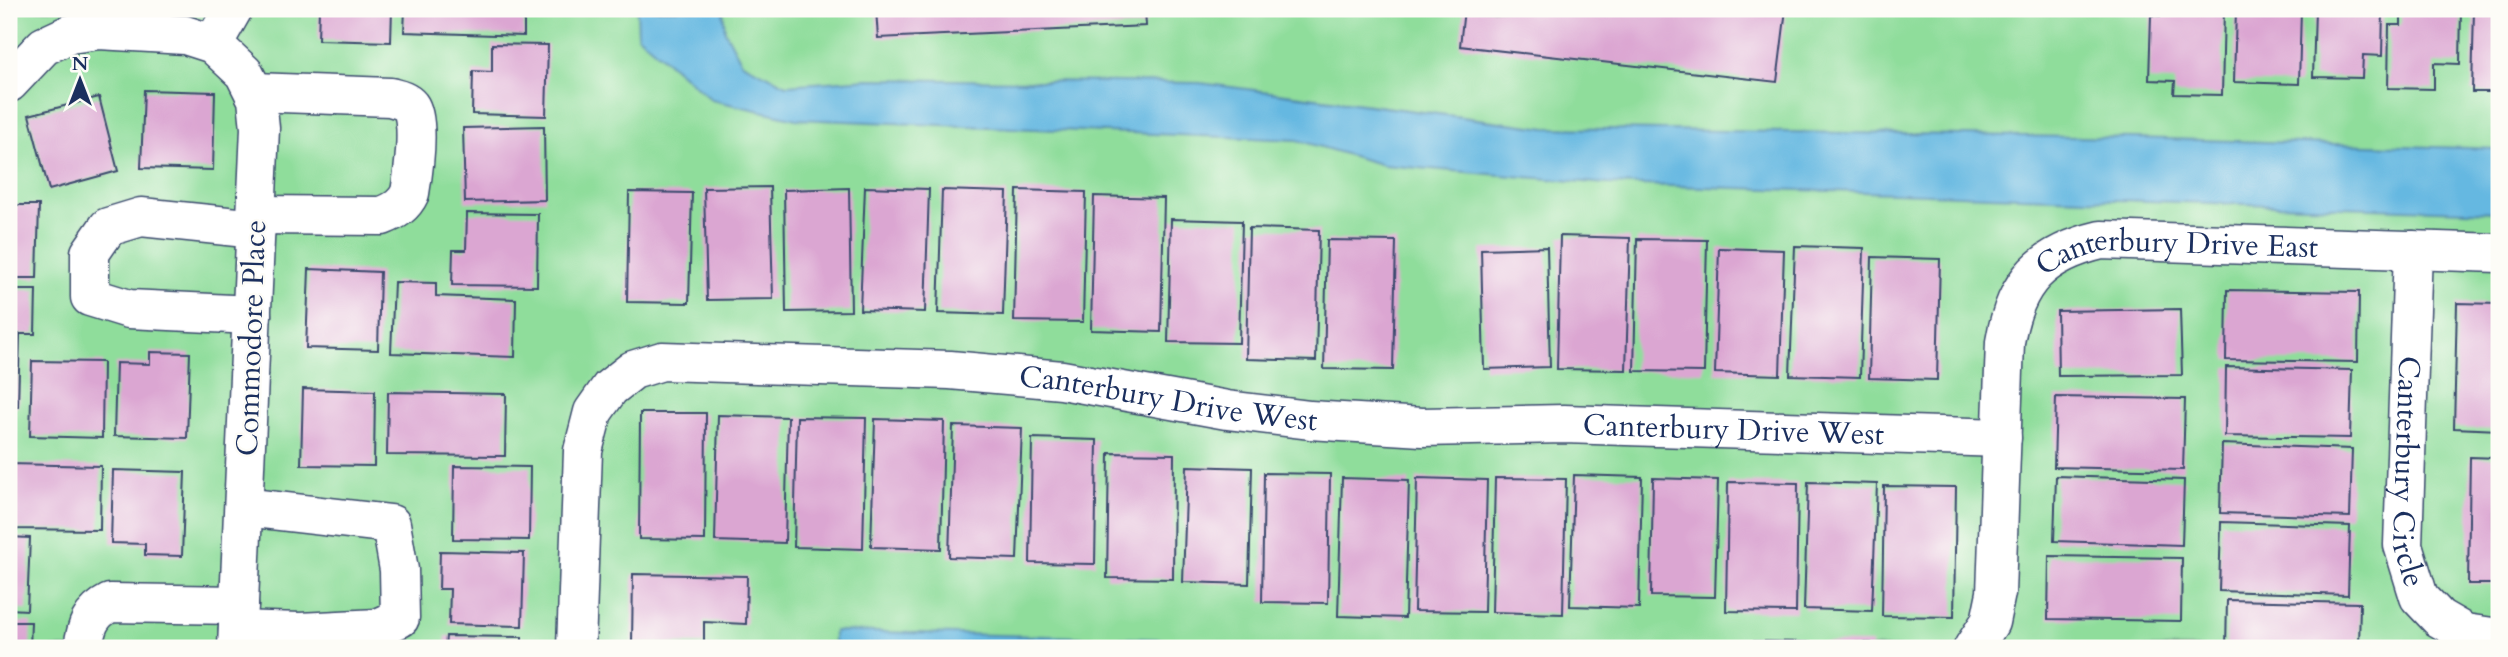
<svg xmlns="http://www.w3.org/2000/svg" width="2508" height="657" font-family="Cardo,serif">
<style>
.green{fill:#8fdd9b;stroke:#55867c;stroke-width:2}
.water{fill:#65b8e1;stroke:#4074a0;stroke-width:2}
.building{fill:#dba6d2}
.lines{fill:none;stroke-linecap:round;stroke-linejoin:round}
.minor-casing{stroke:#3a4a6d;stroke-width:41}
.minor{stroke:#fff;stroke-width:38}
.labels{text-anchor:middle;stroke-width:5;stroke-linejoin:round;paint-order:stroke}
.street-label{font-size:30px;fill:#1b2f5e;stroke:#fdfcf7}
</style>
<rect width="100%" height="100%" fill="#fdfcf7"/>
<filter id="ink" filterUnits="userSpaceOnUse"><feTurbulence type="fractalNoise" baseFrequency=".0143" numOctaves="2"/><feDisplacementMap in="SourceGraphic" scale="14" xChannelSelector="R" yChannelSelector="G"/><feConvolveMatrix kernelMatrix="1 2 1 2 8 2 1 2 1" color-interpolation-filters="sRGB"/></filter>
<filter id="wash" filterUnits="userSpaceOnUse"><feTurbulence type="fractalNoise" baseFrequency=".00686" numOctaves="4" result="noise"/><feDisplacementMap in="SourceGraphic" scale="28" xChannelSelector="R" yChannelSelector="G"/><feGaussianBlur stdDeviation="1.57" result="paint"/><feColorMatrix in="noise" values="0 0 0 0 0 0 0 0 0 0 0 0 0 0 0 0 0 1.4 0 .05"/><feComposite in="paint" operator="in"/></filter>
<g filter="url(#wash)">
<rect width="100%" height="100%" fill="#eae1c0"/>
<!-- green -->
<path class="green" d="M 9,9 L 2499,9 L 2499,648 L 9,648 Z"/>
<!-- water -->
<path class="water" d="M 637,9 L 723,9 L 725,31 L 742,63 L 787,85 L 868,79 L 1200,83 L 1546,128 L 2134,138 L 2499,149 L 2499,212 L 1608,184 L 1383,165 L 1297,140 L 796,119 L 712,100 L 638,36 Z
M 834,631 L 1156,639 L 1229,648 L 834,648 Z"/>
<g id="blocks">
<!-- building -->
<path class="building" d="M 319,9 L 392,9 L 391,42 L 318,40 Z
M 405,9 L 524,9 L 524,36 L 404,32 Z
M 876,9 L 1145,9 L 1146,26 L 878,38 Z
M 1198,9 L 1241,9 L 1241,11 L 1198,13 Z
M 1464,9 L 1786,9 L 1777,82 L 1460,46 Z
M 2162,9 L 2224,9 L 2222,95 L 2174,94 L 2175,81 L 2149,80 L 2151,15 L 2162,16 Z
M 2236,9 L 2301,9 L 2299,84 L 2234,82 Z
M 2315,9 L 2383,9 L 2382,56 L 2363,55 L 2362,78 L 2313,77 Z
M 2401,9 L 2461,9 L 2460,64 L 2434,63 L 2434,89 L 2388,88 L 2389,25 L 2401,25 Z
M 2474,9 L 2499,9 L 2499,92 L 2472,92 Z
M 492,44 L 548,45 L 546,116 L 472,114 L 473,71 L 492,72 Z
M 144,90 L 215,92 L 213,170 L 141,168 Z
M 99,97 L 118,171 L 49,190 L 29,115 Z
M 544,126 L 545,200 L 465,202 L 463,128 Z
M 770,187 L 773,299 L 707,300 L 704,188 Z
M 865,187 L 929,189 L 925,312 L 860,310 Z
M 849,188 L 851,311 L 786,312 L 784,190 Z
M 942,190 L 1007,192 L 1003,315 L 938,313 Z
M 1017,190 L 1086,192 L 1083,322 L 1014,321 Z
M 629,192 L 692,193 L 689,303 L 627,302 Z
M 1094,196 L 1164,198 L 1161,332 L 1091,330 Z
M 9,205 L 39,205 L 37,278 L 9,278 Z
M 467,213 L 538,214 L 537,286 L 452,285 L 453,250 L 466,250 Z
M 1171,219 L 1242,221 L 1239,343 L 1168,342 Z
M 1249,228 L 1319,230 L 1316,361 L 1246,359 Z
M 1560,236 L 1630,238 L 1626,370 L 1557,369 Z
M 1637,239 L 1707,240 L 1704,372 L 1634,371 Z
M 1327,240 L 1396,241 L 1393,370 L 1324,369 Z
M 1795,246 L 1864,248 L 1860,377 L 1790,375 Z
M 1547,247 L 1550,367 L 1484,369 L 1481,249 Z
M 1719,248 L 1784,250 L 1780,375 L 1715,373 Z
M 1872,257 L 1940,259 L 1937,380 L 1869,378 Z
M 309,269 L 380,272 L 378,350 L 306,348 Z
M 394,282 L 436,283 L 436,296 L 516,299 L 515,357 L 391,353 Z
M 9,290 L 36,290 L 35,334 L 20,334 L 18,407 L 9,407 Z
M 2227,290 L 2359,292 L 2358,362 L 2226,360 Z
M 2457,303 L 2499,304 L 2499,430 L 2454,428 Z
M 2180,309 L 2182,375 L 2058,376 L 2057,311 Z
M 150,352 L 190,353 L 187,438 L 114,436 L 116,363 L 150,364 Z
M 32,361 L 103,362 L 102,438 L 30,436 Z
M 2226,367 L 2352,370 L 2350,438 L 2225,436 Z
M 303,389 L 375,391 L 374,466 L 301,465 Z
M 388,392 L 506,394 L 505,456 L 387,455 Z
M 2056,397 L 2185,399 L 2183,470 L 2054,467 Z
M 640,413 L 706,413 L 705,540 L 639,539 Z
M 718,415 L 788,417 L 785,543 L 715,541 Z
M 797,417 L 866,418 L 863,549 L 794,547 Z
M 875,419 L 944,421 L 941,549 L 871,547 Z
M 953,426 L 1022,428 L 1017,559 L 949,557 Z
M 1032,438 L 1097,440 L 1095,564 L 1030,563 Z
M 2222,444 L 2352,449 L 2350,517 L 2220,513 Z
M 1109,453 L 1174,454 L 1173,579 L 1107,578 Z
M 2470,457 L 2499,458 L 2499,584 L 2468,584 Z
M 9,464 L 101,466 L 100,530 L 9,529 Z
M 454,466 L 530,467 L 529,540 L 453,539 Z
M 1187,466 L 1252,468 L 1249,584 L 1183,582 Z
M 113,470 L 185,472 L 182,556 L 145,555 L 145,544 L 111,543 Z
M 1264,473 L 1330,474 L 1328,603 L 1262,602 Z
M 1574,475 L 1642,477 L 1639,608 L 1570,606 Z
M 2056,476 L 2184,480 L 2182,545 L 2054,541 Z
M 1342,478 L 1409,480 L 1405,618 L 1338,616 Z
M 1417,478 L 1487,480 L 1484,612 L 1414,611 Z
M 1495,478 L 1566,479 L 1563,614 L 1492,612 Z
M 1653,478 L 1718,480 L 1715,597 L 1651,596 Z
M 1728,482 L 1798,483 L 1796,612 L 1726,611 Z
M 1808,482 L 1877,484 L 1872,611 L 1804,609 Z
M 1884,486 L 1956,487 L 1954,617 L 1882,616 Z
M 2221,522 L 2350,526 L 2348,595 L 2219,591 Z
M 9,537 L 30,538 L 27,610 L 9,609 Z
M 440,551 L 524,553 L 522,626 L 449,624 L 450,589 L 439,589 Z
M 2049,556 L 2182,558 L 2181,621 L 2048,619 Z
M 633,574 L 747,576 L 746,624 L 704,622 L 704,644 L 632,643 Z
M 2227,600 L 2360,603 L 2359,648 L 2226,648 Z
M 9,622 L 31,622 L 30,648 L 9,648 Z
M 446,636 L 522,637 L 522,648 L 445,648 Z
M 1746,641 L 1871,643 L 1871,648 L 1745,648 Z"/>
</g>
</g>
<g filter="url(#ink)">
<use href="#blocks" fill-opacity="0" stroke="#3a4a6d" stroke-width="2"/>
<g class="lines">
<defs>
<g id="minor">
<path d="M 213,44 L 233,9"/>
<path d="M 9,83 L 44,46 L 70,34 L 99,30 L 185,35 L 213,44 L 244,73 L 257,99 L 260,128 L 237,648"/>
<path d="M 254,92 L 390,97 C 397,99 405,100 410,106 C 421,120 413,175 410,193 C 404,206 395,211 382,216 L 256,215"/>
<path id="s1" d="M 2413,250 L 2403,545 L 2419,597 L 2439,618 L 2465,633 L 2499,638"/>
<path d="M 252,315 L 129,309 L 90,297 L 90,253 L 108,227 L 141,217 L 256,229"/>
<path d="M 238,630 L 300,632 L 378,628 L 400,618 L 399,570 L 391,524 L 244,507"/>
<path d="M 83,648 C 86,627 90,613 110,603 L 239,605"/>
<path id="s2" d="M 576,648 L 583,451 L 593,412 L 610,388 L 633,370 L 662,361 L 950,370 L 1062,380 L 1227,410 L 1310,420 L 1422,427 L 1564,424 L 2002,438"/>
<path id="s3" d="M 1973,648 L 1990,622 L 1996,593 L 2005,342 C 2015,281 2042,254 2101,240 L 2499,253"/>
</g>
</defs>
<!-- minor casing -->
<use href="#minor" class="minor-casing"/>
<!-- minor -->
<use href="#minor" class="minor"/>
</g>
</g>
<g class="labels">
<!-- street labels -->
<g class="street-label">
<text dy="10" stroke="none"><textPath href="#s3" startOffset="537">Canterbury Drive East</textPath></text>
<text transform="translate(251 338) rotate(-88)" y="10">Commodore Place</text>
<text dy="10" stroke="none"><textPath href="#s2" startOffset="835">Canterbury Drive West</textPath></text>
<text dy="10" stroke="none"><textPath href="#s2" startOffset="1402">Canterbury Drive West</textPath></text>
<text dy="10" stroke="none"><textPath href="#s1" startOffset="222">Canterbury Circle</textPath></text>
</g>
</g>
<!-- margin -->
<rect width="2508" height="657" fill="none" stroke="#fdfcf7" stroke-width="35"/>
<!-- north arrow -->
<g transform="translate(80 80)" stroke="#fdfcf7" stroke-width="5" paint-order="stroke">
<path d="M0-5L12 26L0 18L-12 26Z" fill="#1b2f5e"/>
<text y="-10" font-size="19" font-weight="bold" text-anchor="middle" fill="#1b2f5e">N</text>
</g>
</svg>
